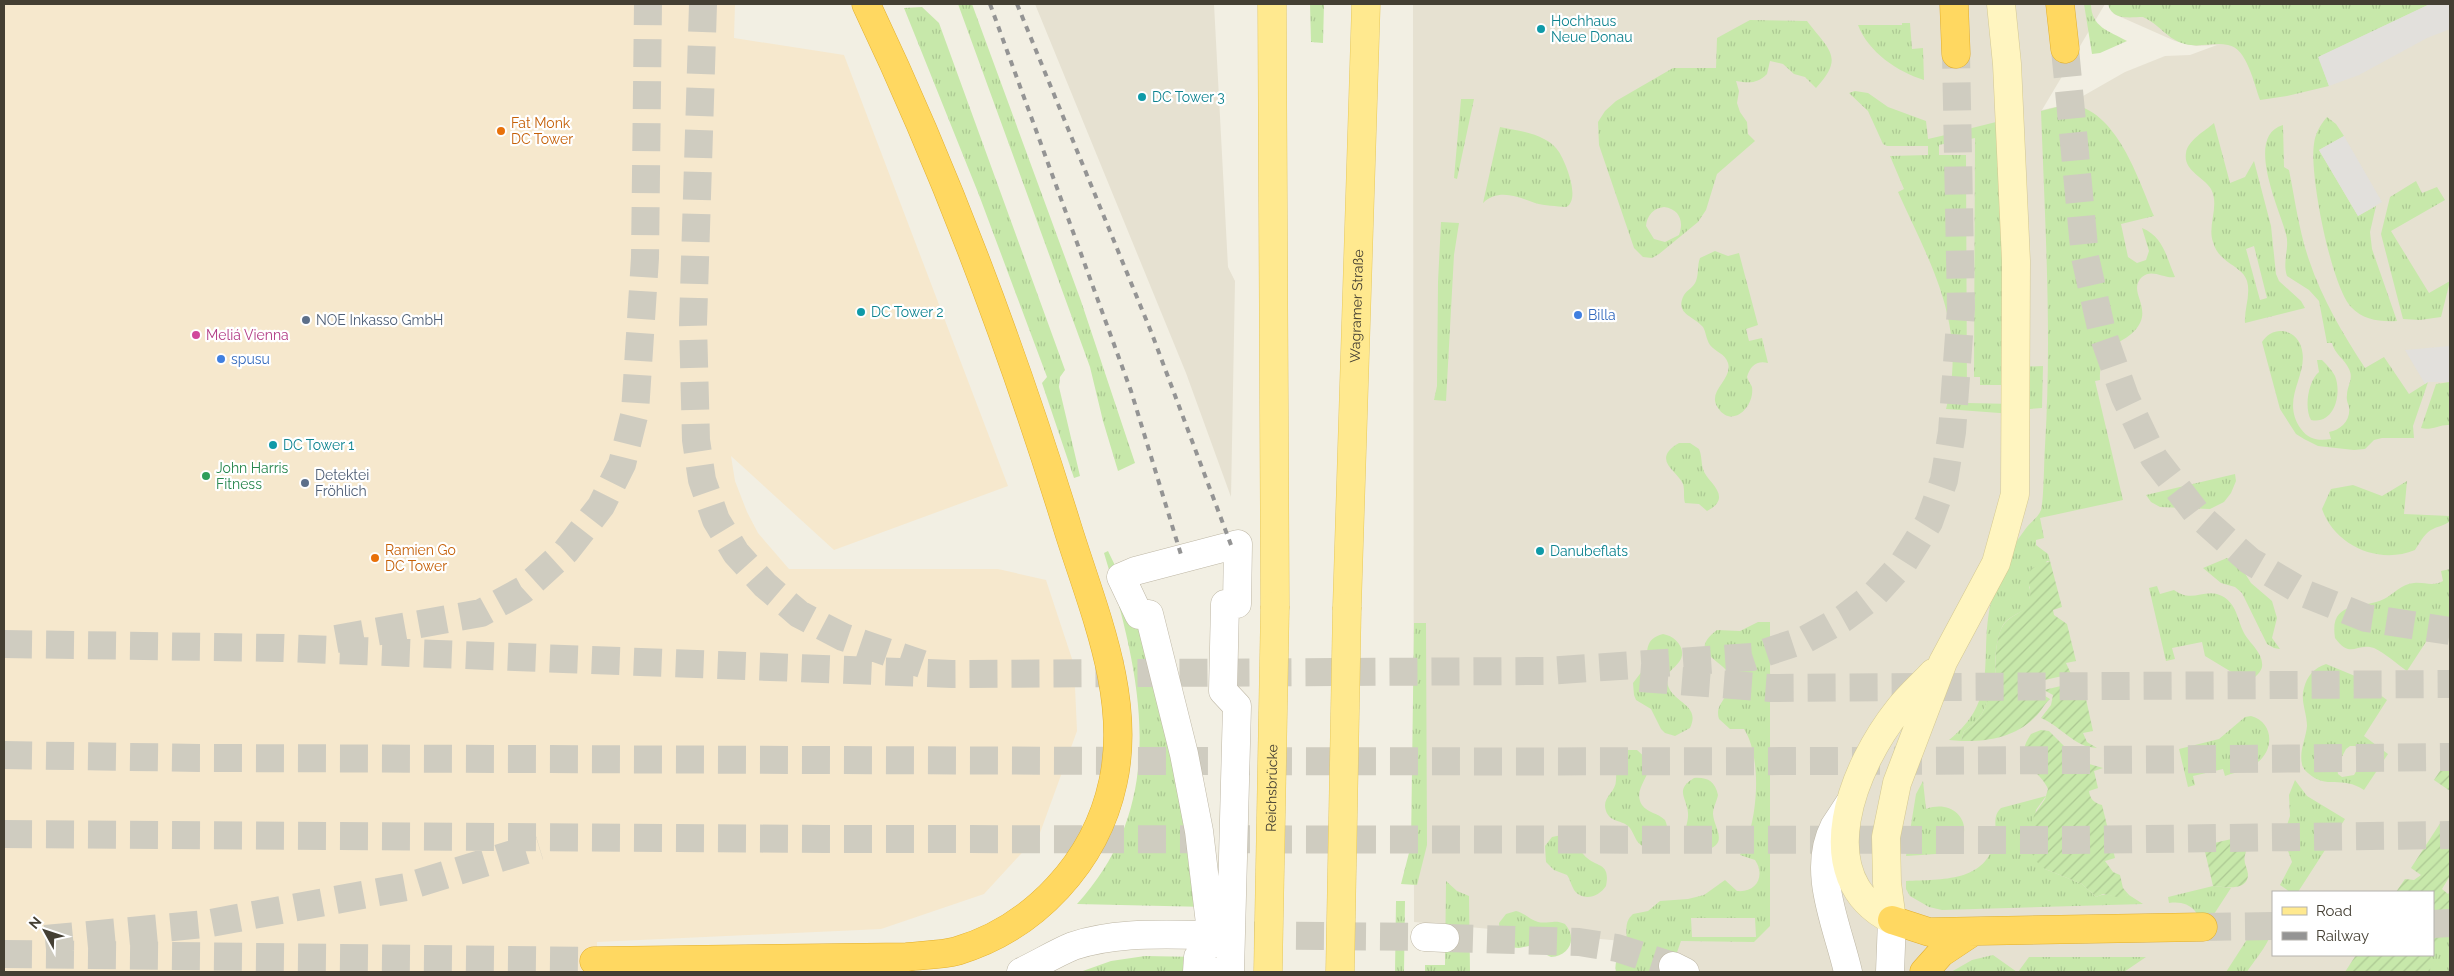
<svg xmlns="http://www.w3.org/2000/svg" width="2454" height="976" font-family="Raleway,sans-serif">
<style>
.residential{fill:#e6e1d1;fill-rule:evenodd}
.commercial{fill:#f6e8cd}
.grass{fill:url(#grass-tufts);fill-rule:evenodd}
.garden{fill:url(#garden-furrows)}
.parking{fill:#e2e0dc}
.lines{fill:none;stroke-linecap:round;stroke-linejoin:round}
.street-tunnel{stroke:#cfccc0;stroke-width:28;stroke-dasharray:28 14;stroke-linecap:butt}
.highway-tunnel{stroke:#cfccc0;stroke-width:28;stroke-dasharray:28 14;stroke-linecap:butt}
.street-casing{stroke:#beb7a5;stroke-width:29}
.secondary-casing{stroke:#d4c891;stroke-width:29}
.primary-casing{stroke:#e7c95c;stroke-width:29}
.highway-casing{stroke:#e2af2d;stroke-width:29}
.street{stroke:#fff;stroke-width:28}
.secondary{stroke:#fff5c0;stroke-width:28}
.primary{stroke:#ffe98f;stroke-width:28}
.highway{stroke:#ffd861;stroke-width:28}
.rail{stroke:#949494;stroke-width:4;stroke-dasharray:6 6;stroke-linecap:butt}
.primary-bridge-casing{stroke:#e7c95c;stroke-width:29;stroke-linecap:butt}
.primary-bridge{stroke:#ffe98f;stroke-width:28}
.culture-dot{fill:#0f9aa8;stroke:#fff;stroke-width:2}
.food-dot{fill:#e8710a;stroke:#fff;stroke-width:2}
.shop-dot{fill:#3f7fe0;stroke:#fff;stroke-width:2}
.service-dot{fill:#5c6f8a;stroke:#fff;stroke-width:2}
.hotel-dot{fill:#d1479c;stroke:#fff;stroke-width:2}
.leisure-dot{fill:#2e9e5b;stroke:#fff;stroke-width:2}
.labels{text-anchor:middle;stroke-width:4.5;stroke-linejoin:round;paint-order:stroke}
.culture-label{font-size:14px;fill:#0d838f;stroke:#fff;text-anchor:start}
.food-label{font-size:14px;fill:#c56008;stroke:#fff;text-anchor:start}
.street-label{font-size:14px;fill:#443f33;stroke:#fff}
.shop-label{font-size:14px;fill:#366cbe;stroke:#fff;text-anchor:start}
.service-label{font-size:14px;fill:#4e5e75;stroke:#fff;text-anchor:start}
.hotel-label{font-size:14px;fill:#b23c85;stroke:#fff;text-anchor:start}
.leisure-label{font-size:14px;fill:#27864d;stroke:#fff;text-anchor:start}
</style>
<defs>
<pattern id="grass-tufts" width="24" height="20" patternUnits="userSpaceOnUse" patternTransform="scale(1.25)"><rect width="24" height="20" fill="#c7e8aa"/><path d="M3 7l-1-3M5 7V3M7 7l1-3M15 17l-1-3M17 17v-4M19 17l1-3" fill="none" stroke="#acc893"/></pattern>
<pattern id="garden-furrows" width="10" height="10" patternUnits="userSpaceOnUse" patternTransform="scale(1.25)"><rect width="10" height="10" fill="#c7e8aa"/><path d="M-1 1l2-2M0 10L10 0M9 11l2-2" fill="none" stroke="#acc893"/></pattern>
</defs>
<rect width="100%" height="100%" fill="#f2efe3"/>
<!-- residential -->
<path class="residential" d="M 1035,4 L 1214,4 L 1228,267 L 1235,281 L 1231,497 L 1186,373 Z
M 1413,4 L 2105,4 L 2042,110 L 2069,104 L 2125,72 L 2165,56 L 2190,55 L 2217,45 L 2196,46 L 2175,41 L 2114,14 L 2109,4 L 2450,4 L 2450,972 L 1683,972 L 1633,942 L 1414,922 ZM 2273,892 L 2433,892 L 2433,955 L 2273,955 Z"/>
<!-- commercial -->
<path class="commercial" d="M 4,4 L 735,4 L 734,38 L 844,55 L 1008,486 L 834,550 L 731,456 L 735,481 L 747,512 L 758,533 L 789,569 L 998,569 L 1046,580 L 1074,665 L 1077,731 L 1040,833 L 984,894 L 881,929 L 597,942 L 597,972 L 4,972 Z"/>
<!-- grass -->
<path class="grass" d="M 958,4 L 972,4 L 1081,301 L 1135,463 L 1118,471 L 1103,421 L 1090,367 Z
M 1310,4 L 1324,4 L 1323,43 L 1311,42 Z
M 2084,4 L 2091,4 C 2091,27 2109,31 2127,41 L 2100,53 L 2092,54 Z
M 2108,4 L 2430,4 L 2319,57 L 2329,86 L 2287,96 L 2260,100 C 2254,84 2247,48 2228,45 C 2213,42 2199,48 2185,44 C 2168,40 2159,24 2143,17 C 2130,17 2112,21 2108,4 Z
M 922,7 L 939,23 L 1065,370 L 1060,377 L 1059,387 L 1080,476 L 1074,478 L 1042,383 L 1047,377 L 979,195 L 904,8 Z
M 1750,20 L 1807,21 C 1829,50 1845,57 1816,88 L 1805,77 L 1794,74 L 1783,64 L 1770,61 L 1767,74 C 1757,84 1749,83 1736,81 L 1739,91 L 1737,103 L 1740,112 L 1747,122 L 1748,134 L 1755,141 L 1717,174 L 1706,210 L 1698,222 L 1659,254 L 1652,258 L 1643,257 L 1634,248 L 1599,145 L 1598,122 L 1605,111 L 1616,101 L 1673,68 L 1716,68 L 1717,38 ZM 1664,207 C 1680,209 1684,222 1679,235 L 1665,242 L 1654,239 L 1646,226 C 1647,215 1654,208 1664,207 Z
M 1902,23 L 1910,23 L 1912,49 L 1923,48 L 1924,80 C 1898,72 1868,52 1858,25 L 1902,25 Z
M 1855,91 L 1868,93 L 1888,107 L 1926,121 L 1928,139 L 1954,133 L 1956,141 L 1939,145 L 1939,155 L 1966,155 L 1967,403 L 2014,404 L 2014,385 L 1980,385 L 1980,377 L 1974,377 L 1975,138 L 1970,139 L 1968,129 L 2012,118 L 2016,367 L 2043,366 L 2042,408 L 2030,409 L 2026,415 L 1946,409 C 1968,326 1931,265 1898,192 L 1904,189 L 1890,156 L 1928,155 L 1928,146 L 1887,146 L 1883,144 L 1868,111 L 1849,93 Z
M 1461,99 L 1474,99 L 1457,179 L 1454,178 Z
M 2069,104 C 2117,109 2138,179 2154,216 L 2121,224 L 2128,257 L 2137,263 L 2146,260 L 2149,251 L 2142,228 C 2164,237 2166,257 2175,277 C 2164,279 2152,268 2142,277 C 2128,290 2149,305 2140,323 C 2127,348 2100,336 2100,380 L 2095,381 L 2123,500 L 2040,518 L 2044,538 L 2036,540 L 2036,545 L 2048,554 L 2050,561 L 2047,561 L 2029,587 C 2039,614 2010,610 2002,627 C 1992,649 1996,678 1996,701 L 1987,701 C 1983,716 1976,722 1964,731 L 1961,741 L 1949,740 C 2001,699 1978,658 1991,602 C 1997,577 2008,552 2024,531 C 2028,524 2038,518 2041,510 C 2044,500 2044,460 2045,446 C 2052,335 2045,222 2041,111 Z
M 2327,117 L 2336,124 L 2344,136 L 2319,150 L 2358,216 L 2376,206 L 2370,232 L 2372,249 L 2397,321 C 2380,322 2363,320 2351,307 C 2331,285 2309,174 2314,144 C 2315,134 2320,125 2327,117 Z
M 2214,123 L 2230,183 L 2245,177 L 2254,161 L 2271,226 L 2276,274 L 2279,281 L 2301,301 L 2305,308 L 2245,323 C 2244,309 2251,295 2247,281 C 2242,265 2219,264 2213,242 C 2207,225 2220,206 2211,189 C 2203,176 2183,171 2186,153 C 2188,140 2205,131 2214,123 ZM 2254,246 L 2267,298 L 2260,300 L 2246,249 Z
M 2283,125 L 2284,167 L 2289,170 C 2295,200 2299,231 2309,260 C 2322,299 2343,334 2365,368 L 2384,357 L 2409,394 L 2428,382 L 2413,426 L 2414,438 L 2382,438 L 2374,440 L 2365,449 L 2354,450 L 2318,446 L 2304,439 L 2296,434 L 2280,409 L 2262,342 C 2273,324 2298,329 2302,350 C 2308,376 2280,400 2301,429 C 2309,440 2319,441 2331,439 L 2329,432 C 2341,430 2351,420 2349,407 C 2348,403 2346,400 2347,395 C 2347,386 2354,379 2349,369 C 2344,358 2335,355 2332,343 L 2327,343 L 2319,301 L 2309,290 L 2287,276 C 2282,261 2290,248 2286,234 C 2280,210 2244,136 2283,125 Z
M 1500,127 C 1514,130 1532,132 1544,139 C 1550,142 1556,147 1559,152 C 1566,163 1581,200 1566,207 C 1556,206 1545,206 1535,203 C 1518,197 1499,188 1483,203 Z
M 2416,181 L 2422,193 L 2437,187 L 2445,200 L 2391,231 L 2429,293 L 2450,281 L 2441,317 L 2420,320 L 2403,319 L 2381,234 L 2390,197 Z
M 1441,222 L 1459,223 L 1454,255 L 1446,401 L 1434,400 L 1437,386 L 1438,282 Z
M 1715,251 L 1728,256 L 1739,253 L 1758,325 L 1746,329 L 1749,341 L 1762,338 L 1768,363 C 1757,360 1750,366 1747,377 C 1748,381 1751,384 1752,387 C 1755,407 1732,429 1718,408 C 1706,391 1733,380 1728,363 C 1725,353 1715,352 1710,345 C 1706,339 1706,332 1703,327 C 1694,316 1674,314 1684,295 C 1687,290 1694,287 1696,281 C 1699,273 1697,266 1700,258 Z
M 2317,360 L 2322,360 C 2327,365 2332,370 2335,376 C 2342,393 2335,425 2311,420 C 2304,408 2308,381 2319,372 Z
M 2450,382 L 2450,425 C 2440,424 2431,431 2421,428 L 2436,384 Z
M 1679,443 L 1690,443 L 1699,449 C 1702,456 1701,462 1703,469 C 1706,482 1735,496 1707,511 L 1699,504 L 1685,503 C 1683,497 1685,490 1683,484 C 1678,471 1650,460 1679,443 Z
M 2235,474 L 2236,481 L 2231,493 L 2224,502 L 2210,509 L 2160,507 L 2151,502 L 2146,495 Z
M 2407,481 L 2404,514 L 2450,516 L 2450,521 C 2444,526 2438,526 2431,530 C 2424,534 2419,544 2415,550 C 2379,565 2335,546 2322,509 L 2331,489 L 2353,485 L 2382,496 Z
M 1108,551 L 1139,615 L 1208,907 L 1077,904 C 1172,800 1140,673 1104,553 Z
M 2227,558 L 2239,564 L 2251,583 L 2272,601 L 2277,618 L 2272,638 L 2280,649 L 2274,648 L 2267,644 L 2242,593 L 2235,587 L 2221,583 L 2203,568 Z
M 2450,569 L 2450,633 L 2437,625 L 2407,671 C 2397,664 2385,653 2374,648 C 2356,642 2351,660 2335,638 C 2329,599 2362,610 2384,599 C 2394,594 2401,584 2414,583 C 2426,582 2432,587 2443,581 L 2441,571 Z
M 2157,586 L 2160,594 L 2174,590 C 2193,604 2204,587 2222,596 C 2237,604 2237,619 2244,633 C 2249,643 2264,653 2262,667 C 2261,672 2256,676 2253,679 L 2243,679 L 2205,656 L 2202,642 L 2172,648 L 2175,659 L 2166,661 L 2149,588 Z
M 1758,622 L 1770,622 L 1770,926 L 1754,942 L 1681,941 L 1670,972 L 1616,972 C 1613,958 1623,955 1626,943 C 1628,931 1623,923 1633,914 L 1648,911 L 1660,901 L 1688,899 L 1704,895 L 1725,880 L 1737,891 C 1756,893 1766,876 1755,860 L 1740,855 C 1758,826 1763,758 1744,729 L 1730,729 L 1719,719 C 1713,701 1737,694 1730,676 C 1723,659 1686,653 1717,630 L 1740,631 ZM 1691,918 L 1755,918 L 1756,937 L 1692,937 Z
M 1414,623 L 1426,623 L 1427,845 L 1417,885 L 1401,884 L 1411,845 Z
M 1663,634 C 1676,636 1688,650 1679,662 C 1674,669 1666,672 1667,681 C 1669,703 1702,703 1690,728 L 1675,736 L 1665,733 L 1661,729 L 1651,709 L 1636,700 L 1634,695 L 1633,683 L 1646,666 C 1648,651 1644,639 1663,634 Z
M 2326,664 L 2355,676 L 2387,700 L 2364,736 L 2388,754 L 2364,790 C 2342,775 2326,790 2308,773 C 2305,771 2302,766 2302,764 C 2299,751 2306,738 2307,726 C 2307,713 2300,700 2304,688 C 2307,676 2314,668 2326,664 ZM 2350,746 L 2355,746 L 2362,750 L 2363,759 L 2354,775 L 2342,777 L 2338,774 L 2337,766 L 2346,749 Z
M 2251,716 C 2273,722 2275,748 2258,762 C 2250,770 2236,772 2225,776 L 2223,769 L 2193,776 L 2195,785 L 2188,787 L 2179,749 L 2219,739 L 2245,717 Z
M 1626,750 L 1637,750 L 1649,761 C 1652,777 1632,789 1642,805 C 1648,813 1658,813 1665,820 C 1673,837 1658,858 1641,845 C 1634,840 1634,831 1628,826 C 1621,820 1610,822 1606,811 C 1601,797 1616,793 1616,780 C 1617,767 1612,758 1626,750 Z
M 1694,778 C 1707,777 1715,781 1718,795 C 1717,801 1713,807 1713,814 C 1714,829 1731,845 1702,851 L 1688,845 C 1681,832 1689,825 1688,813 C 1687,798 1674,790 1694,778 Z
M 2295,780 L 2307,796 L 2345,819 L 2298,892 L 2290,892 L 2280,885 L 2292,862 L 2283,837 L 2290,816 L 2289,795 Z
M 1923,781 L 1926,809 C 1958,797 1980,832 1950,853 L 1906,856 L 1916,794 Z
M 2046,796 L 2036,810 L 2034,821 L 2045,869 L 2082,884 L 2096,897 C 2108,891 2117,900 2129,895 L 2143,904 L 1942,910 L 1929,907 L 1910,896 L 1906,889 L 1906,881 C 1941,879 1988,883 1995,838 C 1997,827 1992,816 2001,808 Z
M 1562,835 C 1576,837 1576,846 1584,855 C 1595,868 1611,861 1606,886 C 1599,897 1583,902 1574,890 C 1571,885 1570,879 1567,875 L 1554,870 L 1546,862 L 1545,846 L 1552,837 Z
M 1446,881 L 1457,891 L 1469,896 L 1470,972 L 1425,972 L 1425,965 L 1445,965 Z
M 2213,886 L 2231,888 L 2203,931 C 2200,912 2190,900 2169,903 L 2168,897 Z
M 1396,901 L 1405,901 L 1404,972 L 1395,972 Z
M 1516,911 C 1525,913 1530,920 1538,922 C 1548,924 1555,919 1565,924 C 1578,939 1569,956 1551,957 L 1529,946 L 1519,948 L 1508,947 L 1500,939 L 1499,923 L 1506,914 Z
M 2262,916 L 2273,923 C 2273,940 2256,958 2247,972 L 2226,972 Z
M 2450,933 L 2450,972 L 2430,972 C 2427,957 2435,940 2450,933 Z
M 1993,955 L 2017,972 L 1951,972 L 1972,960 Z
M 1145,956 L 1198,957 L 1199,972 L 1080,972 L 1111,961 Z
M 2029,957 L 2146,957 L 2124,972 L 2018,972 Z"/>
<!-- garden -->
<path class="garden" d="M 2050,561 L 2062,607 L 2053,610 L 2054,615 L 2067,624 L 2076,661 L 2066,663 L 2071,674 L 2036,682 L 2040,693 L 2050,699 C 2044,704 2041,712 2035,717 C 2016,737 1987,742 1961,741 L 1964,731 C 1976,722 1983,716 1987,701 L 1996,701 C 1996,681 1992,640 2004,624 C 2010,616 2022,613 2028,605 C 2035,591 2024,583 2032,568 Z
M 2082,681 L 2093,731 L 2083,733 L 2087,742 L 2097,748 C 2074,747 2062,727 2041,718 L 2051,705 L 2053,695 L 2044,690 Z
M 2041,730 L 2049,731 L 2079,761 L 2103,768 L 2094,771 L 2098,788 L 2089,791 C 2090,799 2094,803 2102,805 L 2115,858 L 2105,861 L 2113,872 L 2120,875 L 2123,888 L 2129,895 L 2122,898 L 2103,894 L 2096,897 L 2082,884 L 2045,869 L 2037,862 L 2028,847 L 2034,815 L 2045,799 L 2048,789 C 2040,769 2011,763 2031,734 Z
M 2448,759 L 2450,760 L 2450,791 L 2434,780 Z
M 2441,822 L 2450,822 L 2450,876 L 2442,889 L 2448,894 L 2450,892 L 2450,933 L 2443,938 L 2433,950 L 2433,892 L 2396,892 L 2405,879 L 2414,880 L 2421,875 L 2411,868 Z
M 2244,824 C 2258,839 2249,839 2245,855 C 2243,862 2247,867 2248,874 C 2248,892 2224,887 2213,886 L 2202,839 L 2208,837 L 2210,844 L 2240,837 L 2238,829 Z
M 2356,955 L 2431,955 L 2430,972 L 2345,972 Z"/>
<!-- parking -->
<path class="parking" d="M 2430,4 L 2450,4 L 2450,29 L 2427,38 L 2359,75 L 2329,86 L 2318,57 Z
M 2344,136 L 2382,202 L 2358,216 L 2319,150 Z
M 2450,346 L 2450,382 L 2428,382 L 2425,384 L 2405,350 Z"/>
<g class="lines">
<!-- street-tunnel -->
<path class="street-tunnel" d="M 1212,935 L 1425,937
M 1445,938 L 1579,942 L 1617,948 L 1673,966"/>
<!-- highway-tunnel -->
<path class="highway-tunnel" d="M 703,4 L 693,324 L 696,440 L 702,480 L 716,520 L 736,553 L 765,585 L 799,614 L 843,637 L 922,664
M 2065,49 L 2085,257 L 2102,332 L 2125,397 L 2154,458 L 2198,515 L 2250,561 L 2306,594 L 2366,618 L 2450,631
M 336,639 L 481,613 L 523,590 L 566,551 L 601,506 L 622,464 L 635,412 L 645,258 L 648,4
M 4,644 L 282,648 L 952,674 L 1546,671 L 1752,657 L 1806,639 L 1844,618 L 1874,595 L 1904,562 L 1929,522 L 1944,480 L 1952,432 L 1961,308 L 1956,54
M 1640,678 L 1771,688 L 2450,684
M 4,755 L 199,758 C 949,760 1700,765 2450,757
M 4,834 L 824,839 L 2070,840 L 2450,835
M 2433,924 L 2450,923
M 2203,927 L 2273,926
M 45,939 L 205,924 L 406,887 L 539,846
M 4,954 L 594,961"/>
<defs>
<path id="street" d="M 1425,937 L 1445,938
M 1673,966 L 1685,972
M 1021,972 C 1038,964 1056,953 1073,946 C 1118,931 1166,935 1212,935
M 1197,972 L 1198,957 L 1212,940 L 1199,831 L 1184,754 L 1149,614 L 1139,615 L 1121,577 L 1135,571 L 1238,544 L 1237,604 L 1225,604 L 1223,691 L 1237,706 L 1230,971 L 1217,972
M 1848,972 C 1838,927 1811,872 1834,827 C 1839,819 1844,812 1849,804
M 1890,972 L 1892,920"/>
<path id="secondary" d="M 1892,920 L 1887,883 L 1886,837 L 1897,783 L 1943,662 L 1996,563 L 2015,494 L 2016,261 L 2007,64 L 2001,4
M 1892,920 C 1807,877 1854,765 1899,709 C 1909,696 1922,685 1933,673"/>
<g id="primary">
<path d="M 1272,4 L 1275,606"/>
<path id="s1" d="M 1347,607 L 1366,4"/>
</g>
<path id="highway" d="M 1954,4 L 1956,54
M 2060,4 L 2065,49
M 1892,920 L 1929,932 L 2203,927
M 594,961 L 907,957 C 923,955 942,955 957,951 C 1034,928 1096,862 1113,782 C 1132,696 1092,607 1067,526 C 1012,348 946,172 866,4
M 1924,972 L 1941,953 L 1971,933"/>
</defs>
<!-- street casing -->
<use href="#street" class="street-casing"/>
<!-- secondary casing -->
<use href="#secondary" class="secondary-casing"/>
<!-- primary casing -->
<use href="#primary" class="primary-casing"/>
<!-- highway casing -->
<use href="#highway" class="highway-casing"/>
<!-- street -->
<use href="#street" class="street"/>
<!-- secondary -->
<use href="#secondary" class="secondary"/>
<!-- primary -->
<use href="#primary" class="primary"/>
<!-- highway -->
<use href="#highway" class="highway"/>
<!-- rail -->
<path class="rail" d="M 990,4 L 1131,391 L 1182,558
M 1017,4 L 1152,334 L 1231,545"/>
<defs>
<g id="primary-bridge">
<path id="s2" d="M 1268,972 L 1275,606"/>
<path d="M 1340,972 L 1347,607"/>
</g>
</defs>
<!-- primary-bridge casing -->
<use href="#primary-bridge" class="primary-bridge-casing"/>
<!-- primary-bridge -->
<use href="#primary-bridge" class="primary-bridge"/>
</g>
<!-- markers -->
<g class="culture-dot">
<circle cx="1541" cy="29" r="5"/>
<circle cx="1142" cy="97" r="5"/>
<circle cx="861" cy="312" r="5"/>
<circle cx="273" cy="445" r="5"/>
<circle cx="1540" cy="551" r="5"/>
</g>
<g class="food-dot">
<circle cx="501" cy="131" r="5"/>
<circle cx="375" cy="558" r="5"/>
</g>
<g class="shop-dot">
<circle cx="1578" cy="315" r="5"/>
<circle cx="221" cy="359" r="5"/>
</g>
<g class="service-dot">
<circle cx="306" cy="320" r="5"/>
<circle cx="305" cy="483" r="5"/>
</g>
<circle class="hotel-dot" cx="196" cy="335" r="5"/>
<circle class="leisure-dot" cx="206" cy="476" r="5"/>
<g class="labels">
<!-- culture labels -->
<g class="culture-label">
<text x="1551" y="26">Hochhaus<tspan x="1551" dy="16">Neue Donau</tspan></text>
<text x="1152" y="102">DC Tower 3</text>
<text x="871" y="317">DC Tower 2</text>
<text x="283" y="450">DC Tower 1</text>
<text x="1550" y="556">Danubeflats</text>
</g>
<!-- food labels -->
<g class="food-label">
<text x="511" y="128">Fat Monk<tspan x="511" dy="16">DC Tower</tspan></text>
<text x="385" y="555">Ramien Go<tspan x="385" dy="16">DC Tower</tspan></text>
</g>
<!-- street labels -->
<g class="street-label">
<text dy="5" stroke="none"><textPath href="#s1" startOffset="301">Wagramer Straße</textPath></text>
<text dy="5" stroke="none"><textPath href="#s2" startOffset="184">Reichsbrücke</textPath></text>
</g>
<!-- shop labels -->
<g class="shop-label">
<text x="1588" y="320">Billa</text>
<text x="231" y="364">spusu</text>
</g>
<!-- service labels -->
<g class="service-label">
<text x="316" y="325">NOE Inkasso GmbH</text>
<text x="315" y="480">Detektei<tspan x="315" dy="16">Fröhlich</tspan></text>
</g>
<!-- hotel labels -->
<g class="hotel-label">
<text x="206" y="340">Meliá Vienna</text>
</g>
<!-- leisure labels -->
<g class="leisure-label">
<text x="216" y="473">John Harris<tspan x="216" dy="16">Fitness</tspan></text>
</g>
</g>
<!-- border -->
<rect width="2454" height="976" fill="none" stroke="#443f33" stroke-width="10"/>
<!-- legend -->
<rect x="2272" y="891" width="162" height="65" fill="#ffffff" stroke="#b4b2ad"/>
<rect x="2282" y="907" width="25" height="8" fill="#ffe98f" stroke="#b4b2ad"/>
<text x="2316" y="916" font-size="15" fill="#443f33">Road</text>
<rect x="2282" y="932" width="25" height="8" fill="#949494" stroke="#b4b2ad"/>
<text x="2316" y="941" font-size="15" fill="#443f33">Railway</text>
<!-- north arrow -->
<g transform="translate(45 931) rotate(310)" stroke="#ffffff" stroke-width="4" paint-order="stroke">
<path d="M0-4L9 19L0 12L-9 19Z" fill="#443f33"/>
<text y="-8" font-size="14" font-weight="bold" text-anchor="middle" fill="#443f33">N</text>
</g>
</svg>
